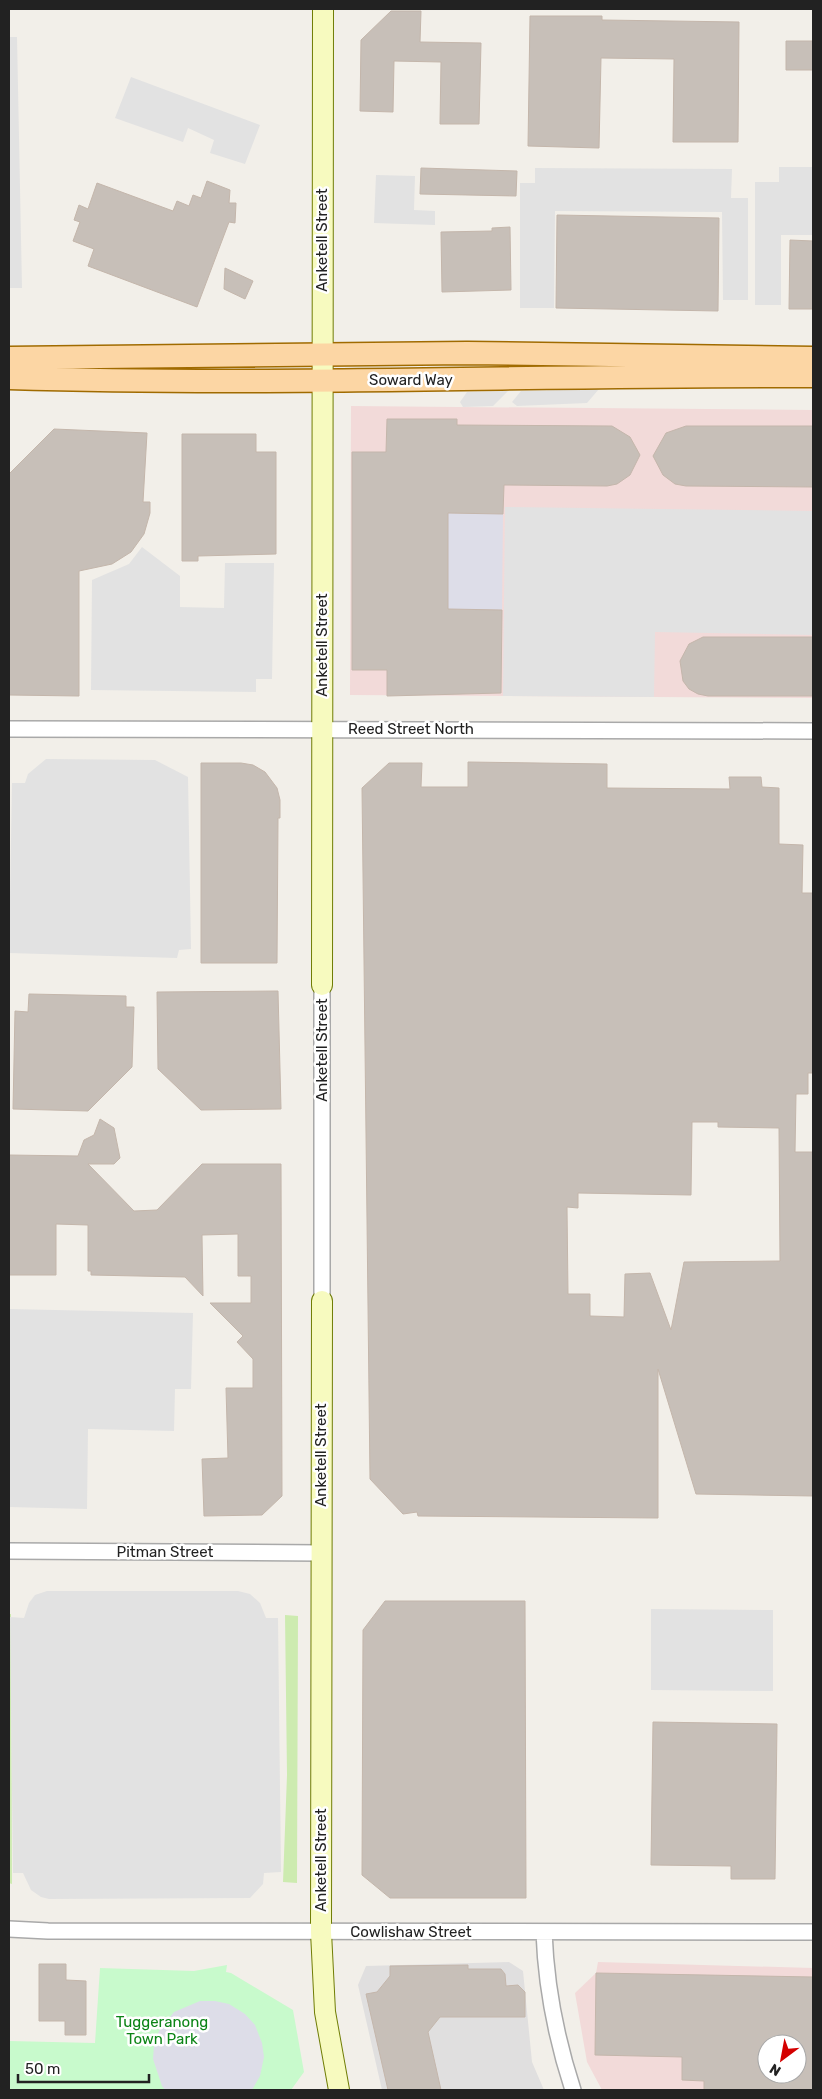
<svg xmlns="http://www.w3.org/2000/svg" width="822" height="2099" font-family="Rubik,sans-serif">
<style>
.residential{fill:#e0dfdf}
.commercial{fill:#f2dad9;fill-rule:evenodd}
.grass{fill:#cdebb0}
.park{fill:#c8facc}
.parking{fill:#e2e2e2}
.plaza{fill:#dddde8}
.building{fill:#c7bfb8;stroke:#c4b6ab;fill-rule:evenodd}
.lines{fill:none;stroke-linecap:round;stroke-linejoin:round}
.street-casing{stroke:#a9a9a9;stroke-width:18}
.secondary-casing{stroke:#707d05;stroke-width:22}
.primary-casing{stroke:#a06b00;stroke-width:25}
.street{stroke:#fff;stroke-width:15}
.secondary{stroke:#f7fabf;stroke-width:20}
.primary{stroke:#fcd6a4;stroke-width:22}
.labels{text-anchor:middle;stroke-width:5;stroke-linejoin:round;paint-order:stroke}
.street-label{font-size:15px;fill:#222;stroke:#fff}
.park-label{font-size:15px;fill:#0c8416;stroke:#fff}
</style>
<rect width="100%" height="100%" fill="#f2efe9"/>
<!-- residential -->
<path class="residential" d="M 509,1962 L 523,1971 L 532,2062 L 544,2090 L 382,2090 L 358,1985 L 366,1966 Z"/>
<!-- commercial -->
<path class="commercial" d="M 351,406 L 813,410 L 813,698 L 350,695 Z
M 598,1962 L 813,1968 L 813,2090 L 602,2090 L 587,2062 L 575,1993 L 596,1973 ZM 767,2044 L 797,2044 L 797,2074 L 767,2074 Z"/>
<!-- grass -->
<path class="grass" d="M 9,1614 L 11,1614 L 12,1884 L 9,1883 Z
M 285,1615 L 298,1616 L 297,1883 L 283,1882 L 287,1775 Z"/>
<!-- park -->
<path class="park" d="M 227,1965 L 226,1972 L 231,1973 L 293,2010 L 304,2072 L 291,2090 L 9,2090 L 9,2041 L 95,2043 L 100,1968 L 194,1971 Z"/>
<!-- parking -->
<path class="parking" d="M 9,37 L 17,37 L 22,288 L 9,288 Z
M 131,77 L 260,125 L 245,164 L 210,153 L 214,140 L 188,128 L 183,142 L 115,118 Z
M 779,167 L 813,167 L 813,235 L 781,235 L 781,305 L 755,305 L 755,182 L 779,182 Z
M 535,168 L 732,169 L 731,198 L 748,198 L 748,300 L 723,300 L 722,212 L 555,211 L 554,308 L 520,308 L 520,183 L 535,183 Z
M 376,175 L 415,176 L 414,210 L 435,211 L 435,225 L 374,223 Z
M 599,389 L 587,403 L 517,406 L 512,402 L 521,391 Z
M 508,391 L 493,406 L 463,407 L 460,402 L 467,392 Z
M 505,507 L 813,511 L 813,635 L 655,632 L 654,697 L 503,696 Z
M 142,547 L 180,576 L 180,607 L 224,608 L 225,563 L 274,563 L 272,679 L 256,679 L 256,692 L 91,690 L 92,580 L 129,564 Z
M 46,759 L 155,760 L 188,777 L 191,949 L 179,950 L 177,958 L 9,953 L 12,783 L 25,783 L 28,774 Z
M 9,1309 L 193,1313 L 191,1389 L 175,1389 L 174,1431 L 88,1429 L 87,1509 L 9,1507 Z
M 47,1591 L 238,1591 L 250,1594 L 260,1603 L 266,1618 L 278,1618 L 281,1872 L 264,1873 L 263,1884 L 250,1898 L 49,1899 L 41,1897 L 31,1890 L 23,1873 L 13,1873 L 10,1617 L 24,1618 L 29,1603 L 35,1595 Z
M 651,1609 L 773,1610 L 773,1691 L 651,1690 Z"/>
<!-- plaza -->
<path class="plaza" d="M 448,513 L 503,514 L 502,610 L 448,609 Z
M 200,2001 L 215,2001 L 229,2004 L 245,2014 L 255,2025 L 262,2043 L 264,2057 L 260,2076 L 252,2090 L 165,2090 L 162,2086 L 153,2059 L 154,2045 L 159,2031 L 174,2012 Z"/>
<!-- building -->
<path class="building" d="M 391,11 L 421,11 L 420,42 L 481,43 L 479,124 L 440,124 L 441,62 L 394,61 L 393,112 L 360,111 L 361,40 Z
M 530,16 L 602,16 L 602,20 L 739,22 L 738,142 L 673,142 L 674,59 L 601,58 L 599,148 L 528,146 Z
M 786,41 L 813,41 L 813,70 L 786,70 Z
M 421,168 L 517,171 L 516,196 L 420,194 Z
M 207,181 L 230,190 L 229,203 L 236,203 L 235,223 L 229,222 L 197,307 L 88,266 L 94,249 L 73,241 L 80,222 L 74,220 L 79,205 L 88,209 L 97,183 L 173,211 L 177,201 L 189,206 L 193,195 L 201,198 Z
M 557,215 L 719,218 L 718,311 L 556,308 Z
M 510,227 L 511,290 L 442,292 L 441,232 L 492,231 L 492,228 Z
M 790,240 L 813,241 L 813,309 L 789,309 Z
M 225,268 L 253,281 L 245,299 L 224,289 Z
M 387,419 L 457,419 L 457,425 L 612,426 L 630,437 L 640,455 L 630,475 L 617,484 L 607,486 L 504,485 L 503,514 L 448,513 L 448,609 L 502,610 L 501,693 L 387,696 L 387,670 L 352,670 L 352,452 L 386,452 Z
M 686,426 L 813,426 L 813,487 L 686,486 L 675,484 L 663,475 L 653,456 L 666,433 Z
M 54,429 L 147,433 L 143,502 L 150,502 L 150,513 L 144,534 L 131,552 L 112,564 L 79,571 L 79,696 L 9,695 L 9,474 Z
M 182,434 L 256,434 L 256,452 L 276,452 L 276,554 L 198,556 L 198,561 L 182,561 Z
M 703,637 L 813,637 L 813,696 L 708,696 L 698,694 L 689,689 L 683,681 L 680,661 L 689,644 Z
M 468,762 L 607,764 L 607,788 L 730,789 L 729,777 L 761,777 L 762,787 L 779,788 L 779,844 L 803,845 L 802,893 L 813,893 L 813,1073 L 808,1073 L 808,1094 L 796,1094 L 795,1152 L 813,1152 L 813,1496 L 696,1494 L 658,1369 L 658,1518 L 418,1516 L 417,1512 L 403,1514 L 370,1479 L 362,788 L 389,763 L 422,763 L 421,787 L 468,787 ZM 692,1122 L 718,1122 L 718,1127 L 779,1128 L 780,1261 L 684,1262 L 671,1330 L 650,1273 L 625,1274 L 624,1317 L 590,1316 L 590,1294 L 568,1294 L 567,1207 L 578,1208 L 578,1193 L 691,1195 Z
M 201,763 L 241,763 L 253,765 L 265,772 L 277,788 L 280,800 L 280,818 L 278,818 L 277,963 L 201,963 Z
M 278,991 L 281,1109 L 201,1110 L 158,1069 L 157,992 Z
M 29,994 L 126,996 L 126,1007 L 134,1007 L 132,1067 L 88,1111 L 13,1109 L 15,1011 L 28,1012 Z
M 100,1119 L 114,1128 L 120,1158 L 114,1164 L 88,1164 L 134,1211 L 157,1210 L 202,1164 L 281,1164 L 282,1496 L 262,1515 L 204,1516 L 202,1459 L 228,1458 L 226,1388 L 253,1388 L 253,1359 L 237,1342 L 243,1336 L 210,1303 L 251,1303 L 251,1276 L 238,1276 L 238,1234 L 202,1235 L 203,1296 L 185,1277 L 91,1275 L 91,1271 L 88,1271 L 88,1225 L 56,1224 L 56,1275 L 9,1275 L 9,1155 L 78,1156 L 84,1140 L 94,1135 Z
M 385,1601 L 525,1601 L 526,1898 L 390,1898 L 362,1875 L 363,1630 Z
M 653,1722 L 777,1724 L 775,1879 L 731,1879 L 731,1866 L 651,1865 Z
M 39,1964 L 66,1964 L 66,1980 L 86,1981 L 86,2035 L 65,2035 L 65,2021 L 39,2021 Z
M 468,1965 L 468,1969 L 501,1969 L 505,1974 L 506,1986 L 518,1985 L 525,1992 L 525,2017 L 440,2017 L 428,2032 L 441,2090 L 388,2090 L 366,1994 L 377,1992 L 390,1976 L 390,1966 Z
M 596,1973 L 813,1977 L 813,2090 L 704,2090 L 704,2081 L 682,2080 L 682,2057 L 595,2055 ZM 767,2044 L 797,2044 L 797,2074 L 767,2074 Z"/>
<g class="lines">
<defs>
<path id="street" d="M 9,729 L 813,731
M 322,1301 L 322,985
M 9,1551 L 321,1553
M 9,1929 L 48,1931 L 813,1932
M 544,1932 C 546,1987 556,2038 573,2090"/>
<path id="secondary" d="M 322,985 L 323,9
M 322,1301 L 321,1932 L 325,2012 L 339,2090"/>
<path id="primary" d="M 9,358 L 467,353 L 813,358
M 9,378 C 277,386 545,375 813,376"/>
</defs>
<!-- street casing -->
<use href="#street" class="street-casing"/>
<!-- secondary casing -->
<use href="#secondary" class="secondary-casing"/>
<!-- primary casing -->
<use href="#primary" class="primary-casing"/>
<!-- street -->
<use href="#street" class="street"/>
<!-- secondary -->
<use href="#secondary" class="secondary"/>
<!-- primary -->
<use href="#primary" class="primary"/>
</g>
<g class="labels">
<!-- street labels -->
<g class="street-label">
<text transform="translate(322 240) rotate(-90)" y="5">Anketell Street</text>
<text x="411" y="385">Soward Way</text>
<text transform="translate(322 645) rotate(-90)" y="5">Anketell Street</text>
<text x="411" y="734">Reed Street North</text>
<text transform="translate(322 1050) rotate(-90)" y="5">Anketell Street</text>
<text transform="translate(321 1455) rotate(-90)" y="5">Anketell Street</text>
<text x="165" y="1557">Pitman Street</text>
<text transform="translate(321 1860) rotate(-90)" y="5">Anketell Street</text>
<text x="411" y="1937">Cowlishaw Street</text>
</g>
<!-- park labels -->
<g class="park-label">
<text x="162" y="2027">Tuggeranong<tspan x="162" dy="17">Town Park</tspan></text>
</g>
</g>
<!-- border -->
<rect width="822" height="2099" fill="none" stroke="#222222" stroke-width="20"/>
<!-- north arrow -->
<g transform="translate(782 2059) rotate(212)"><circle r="24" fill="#ffffff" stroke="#a7a7a7"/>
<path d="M0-4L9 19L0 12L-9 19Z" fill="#d40000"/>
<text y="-8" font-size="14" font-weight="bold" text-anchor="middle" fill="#222222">N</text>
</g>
<!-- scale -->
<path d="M18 2074v8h131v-8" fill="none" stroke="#222222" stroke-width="2.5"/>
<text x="25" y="2074" font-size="15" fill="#222222" stroke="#ffffff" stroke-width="4" paint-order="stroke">50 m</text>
</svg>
